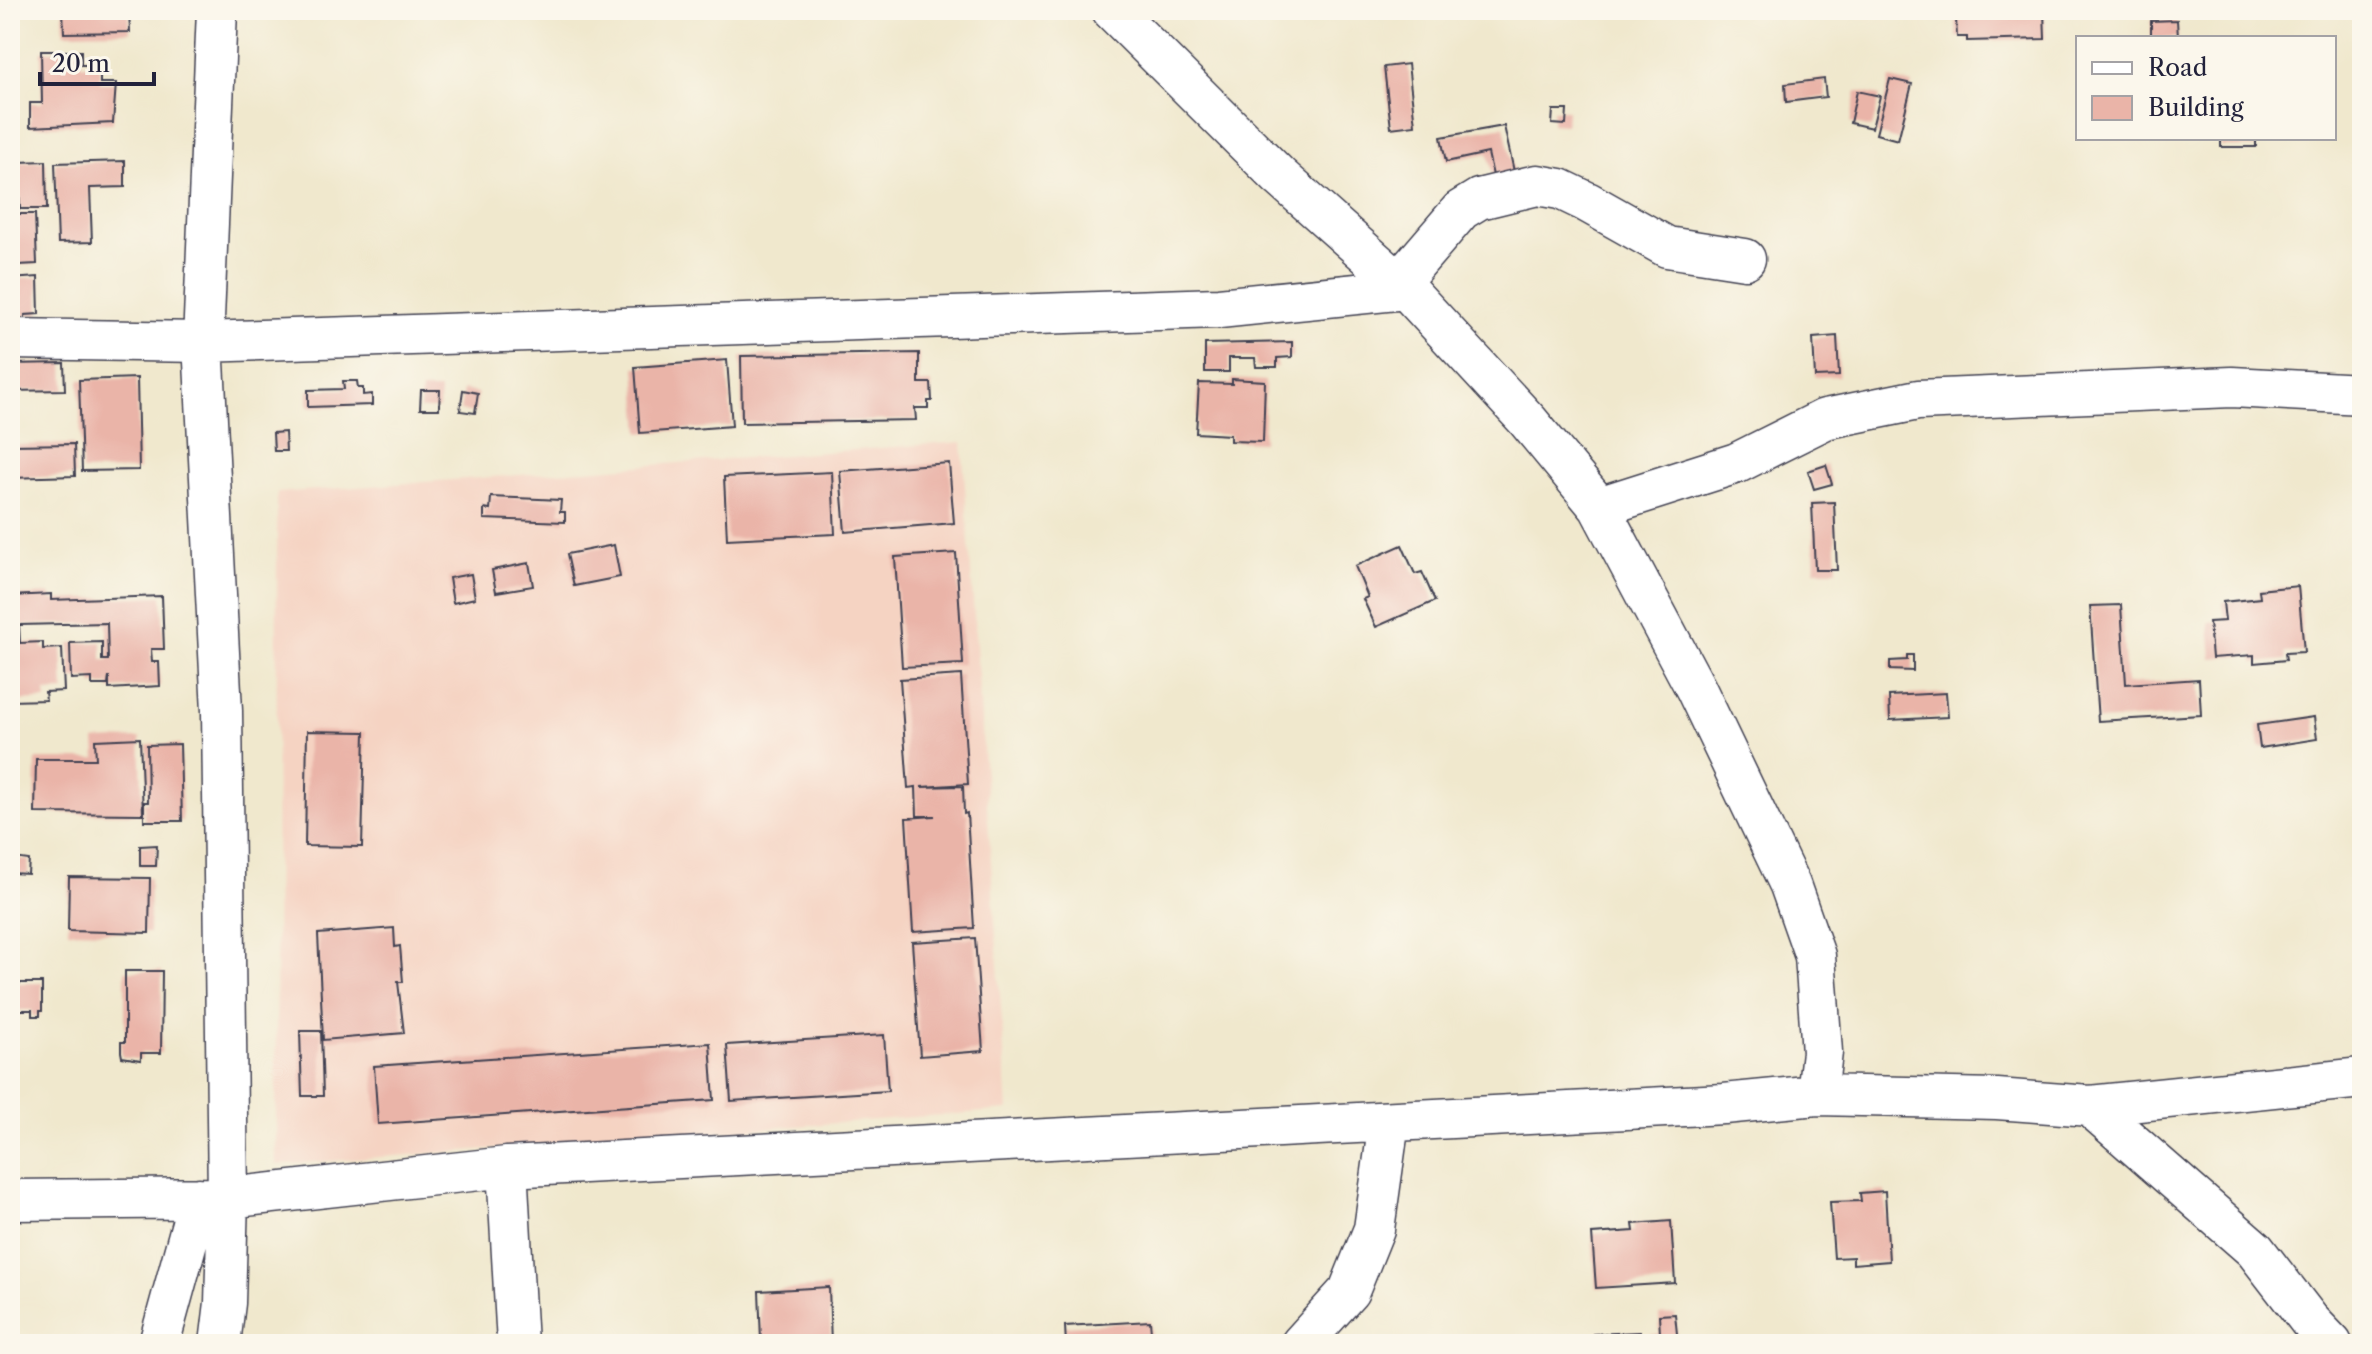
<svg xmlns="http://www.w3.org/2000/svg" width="2372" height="1354" font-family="'Libre Caslon Text',serif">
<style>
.built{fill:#f5d3c2}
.building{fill:#eab4a8}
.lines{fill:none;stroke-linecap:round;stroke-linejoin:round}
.street-casing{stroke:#414051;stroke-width:43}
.street{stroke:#fff;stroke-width:40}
</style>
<rect width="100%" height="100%" fill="#fbf7ec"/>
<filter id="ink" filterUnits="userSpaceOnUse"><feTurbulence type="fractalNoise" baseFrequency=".0125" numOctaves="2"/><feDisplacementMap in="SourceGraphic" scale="16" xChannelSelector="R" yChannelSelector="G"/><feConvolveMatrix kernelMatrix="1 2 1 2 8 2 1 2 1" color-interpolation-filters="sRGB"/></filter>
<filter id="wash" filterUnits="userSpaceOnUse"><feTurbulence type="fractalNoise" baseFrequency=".006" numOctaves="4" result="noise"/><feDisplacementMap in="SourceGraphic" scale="32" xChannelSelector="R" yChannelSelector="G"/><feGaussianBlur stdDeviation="1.8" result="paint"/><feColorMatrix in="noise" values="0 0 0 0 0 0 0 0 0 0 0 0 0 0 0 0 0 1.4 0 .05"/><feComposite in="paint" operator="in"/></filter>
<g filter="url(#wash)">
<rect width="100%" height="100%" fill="#f0e8cd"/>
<!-- built -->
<path class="built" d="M 962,442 L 1008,1110 L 276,1165 L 277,493 Z"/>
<g id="blocks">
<!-- building -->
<path class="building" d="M 63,10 L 129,10 L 130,32 L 64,33 Z
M 1968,10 L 2044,10 L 2045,39 L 1967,41 L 1967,37 L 1957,37 L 1956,19 L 1968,18 Z
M 2177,20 L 2178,38 L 2151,38 L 2151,21 Z
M 41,51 L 81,51 L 81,65 L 100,65 L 100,83 L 116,83 L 113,123 L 30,127 L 30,103 L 42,103 Z
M 1408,64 L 1415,125 L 1391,128 L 1384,67 Z
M 1824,79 L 1826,97 L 1786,102 L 1785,84 Z
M 1890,79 L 1912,84 L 1898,140 L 1876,134 Z
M 1857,91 L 1880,96 L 1872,128 L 1850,123 Z
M 1553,110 L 1567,110 L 1566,125 L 1552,124 Z
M 1504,126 L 1515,176 L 1494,180 L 1488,153 L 1446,162 L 1441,137 Z
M 2221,138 L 2256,138 L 2256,147 L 2221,147 Z
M 46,161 L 47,209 L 20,209 L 18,162 Z
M 125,161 L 125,187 L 90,188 L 92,242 L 58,243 L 55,163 Z
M 10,214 L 35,214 L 37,264 L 18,265 L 18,274 L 10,274 Z
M 38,277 L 39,314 L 25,315 L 25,327 L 10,328 L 10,279 Z
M 1837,336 L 1839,376 L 1815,377 L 1813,338 Z
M 1292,342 L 1292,357 L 1277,358 L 1277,367 L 1256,367 L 1255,358 L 1229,358 L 1229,372 L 1205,372 L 1205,344 Z
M 919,353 L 919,383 L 931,383 L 932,401 L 928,401 L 928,408 L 915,408 L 916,420 L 742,423 L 741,356 Z
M 727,360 L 732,426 L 640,433 L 635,367 Z
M 64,363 L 65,390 L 10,391 L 10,364 Z
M 137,378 L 139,470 L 82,471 L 79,380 Z
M 1232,379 L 1265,381 L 1263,442 L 1230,441 L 1230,435 L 1196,433 L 1199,383 L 1232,384 Z
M 343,381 L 357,381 L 358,388 L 363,388 L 363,395 L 372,394 L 372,405 L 308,407 L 308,390 L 344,389 Z
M 421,390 L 440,390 L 439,409 L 420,409 Z
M 463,390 L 478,393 L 475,413 L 460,411 Z
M 285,432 L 286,451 L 274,451 L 273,433 Z
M 74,444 L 75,476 L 10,478 L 10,445 Z
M 949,463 L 954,523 L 845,532 L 840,471 Z
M 1826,465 L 1832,484 L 1814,489 L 1808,471 Z
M 832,472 L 835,534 L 727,539 L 724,477 Z
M 491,497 L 561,500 L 560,512 L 565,512 L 565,522 L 484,519 L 484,509 L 490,510 Z
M 1834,502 L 1837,570 L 1815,570 L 1812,503 Z
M 614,545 L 620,577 L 574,586 L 567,554 Z
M 1402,545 L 1415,574 L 1422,572 L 1435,601 L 1376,627 L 1363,599 L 1368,597 L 1355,566 Z
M 956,553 L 963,664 L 902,667 L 895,557 Z
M 529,563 L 533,586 L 496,592 L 492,570 Z
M 471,574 L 475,598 L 453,603 L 449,578 Z
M 2298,586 L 2304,652 L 2285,653 L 2286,660 L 2254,663 L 2254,655 L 2212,658 L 2209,622 L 2225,621 L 2223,602 L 2260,598 L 2259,590 Z
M 51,594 L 51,600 L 162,596 L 164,649 L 151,649 L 152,662 L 159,662 L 160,686 L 109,689 L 109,676 L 108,685 L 92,685 L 92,678 L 71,679 L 70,643 L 102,642 L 102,660 L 108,660 L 107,623 L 19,625 L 20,643 L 43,642 L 43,649 L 62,648 L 64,691 L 45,692 L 46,700 L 10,701 L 10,596 Z
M 2121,605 L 2126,684 L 2199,679 L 2201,715 L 2098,721 L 2090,606 Z
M 1907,655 L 1913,655 L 1913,671 L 1890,670 L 1890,661 L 1907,660 Z
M 961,675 L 968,784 L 921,787 L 963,786 L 964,814 L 967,813 L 974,928 L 913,932 L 906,818 L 935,816 L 917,816 L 916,787 L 908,788 L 900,679 Z
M 1946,693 L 1948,717 L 1890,720 L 1889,696 Z
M 2314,717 L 2317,739 L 2260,748 L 2257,725 Z
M 307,731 L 365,732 L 362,847 L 305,846 Z
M 140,738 L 143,814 L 35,813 L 36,759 L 96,759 L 95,740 Z
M 180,744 L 182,821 L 144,821 L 144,802 L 148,802 L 147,745 Z
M 157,845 L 156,866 L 140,866 L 140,846 Z
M 14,858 L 29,860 L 28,874 L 12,873 Z
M 69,877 L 150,878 L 149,933 L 68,931 Z
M 394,928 L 395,947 L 400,946 L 403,982 L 398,982 L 404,1033 L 323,1040 L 318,934 Z
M 975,938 L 983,1051 L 920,1056 L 912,942 Z
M 125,971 L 162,971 L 161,1053 L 141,1053 L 141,1060 L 122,1057 L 121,1052 L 121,1042 L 125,1042 Z
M 11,983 L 42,983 L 42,1011 L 40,1011 L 40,1016 L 32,1016 L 32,1010 L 12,1010 Z
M 300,1031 L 321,1031 L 323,1096 L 302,1096 Z
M 884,1035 L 888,1091 L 731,1101 L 727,1045 Z
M 710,1043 L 714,1100 L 378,1124 L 374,1066 Z
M 1885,1191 L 1889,1261 L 1853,1264 L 1853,1257 L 1834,1258 L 1830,1202 L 1861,1201 L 1860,1193 Z
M 1671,1221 L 1675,1283 L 1596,1288 L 1592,1234 L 1634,1231 L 1633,1224 Z
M 829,1287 L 831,1344 L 770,1344 L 770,1340 L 761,1340 L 759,1291 Z
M 1675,1314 L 1678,1344 L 1643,1344 L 1643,1336 L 1660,1334 L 1659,1315 Z
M 1150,1321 L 1152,1344 L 1066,1344 L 1065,1326 Z
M 1640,1332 L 1641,1344 L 1593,1344 L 1593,1334 Z"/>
</g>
</g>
<g filter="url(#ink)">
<use href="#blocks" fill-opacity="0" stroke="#414051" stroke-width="2"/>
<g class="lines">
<defs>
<path id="street" d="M 217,10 L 203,342 L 222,711 L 228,1198 L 225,1303 L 220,1344
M 1112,10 L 1279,176 L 1406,289 L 1528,421 L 1599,507 L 1696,689 L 1790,885 L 1815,956 L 1822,1052 L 1817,1095
M 10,339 L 203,342 L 1219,308 L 1406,289 L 1400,281 L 1461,210 L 1479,199 L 1537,185 L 1560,189 L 1587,202 L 1667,247 L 1745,259
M 1599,507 L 1737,463 L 1825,419 L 1918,400 L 2232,387 L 2362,394
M 2090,1106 L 2255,1250 L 2309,1320 L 2332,1344
M 507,1167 L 517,1344
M 10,1200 L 228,1198 L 507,1167 L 1724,1104 L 1817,1095 L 1997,1099 L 2090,1106 L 2362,1078
M 159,1344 L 199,1198
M 1301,1344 L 1349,1291 L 1374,1229 L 1389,1122"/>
</defs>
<!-- street casing -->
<use href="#street" class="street-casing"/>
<!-- street -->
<use href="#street" class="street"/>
</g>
</g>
<!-- margin -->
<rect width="2372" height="1354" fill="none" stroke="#fbf7ec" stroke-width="40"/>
<!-- legend -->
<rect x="2076" y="36" width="260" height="104" fill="#fbf7ec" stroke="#a4a2a5" stroke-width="2"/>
<rect x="2092" y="62" width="40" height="12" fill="#ffffff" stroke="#a4a2a5" stroke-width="2"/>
<text x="2148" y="76" font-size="24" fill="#22223b">Road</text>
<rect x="2092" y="96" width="40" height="24" fill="#eab4a8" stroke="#a4a2a5" stroke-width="2"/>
<text x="2148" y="116" font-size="24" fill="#22223b">Building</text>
<!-- scale -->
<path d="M40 72v12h114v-12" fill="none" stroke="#22223b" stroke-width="4"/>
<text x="52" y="72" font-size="24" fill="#22223b" stroke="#fbf7ec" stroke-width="6" paint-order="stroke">20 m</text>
</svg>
